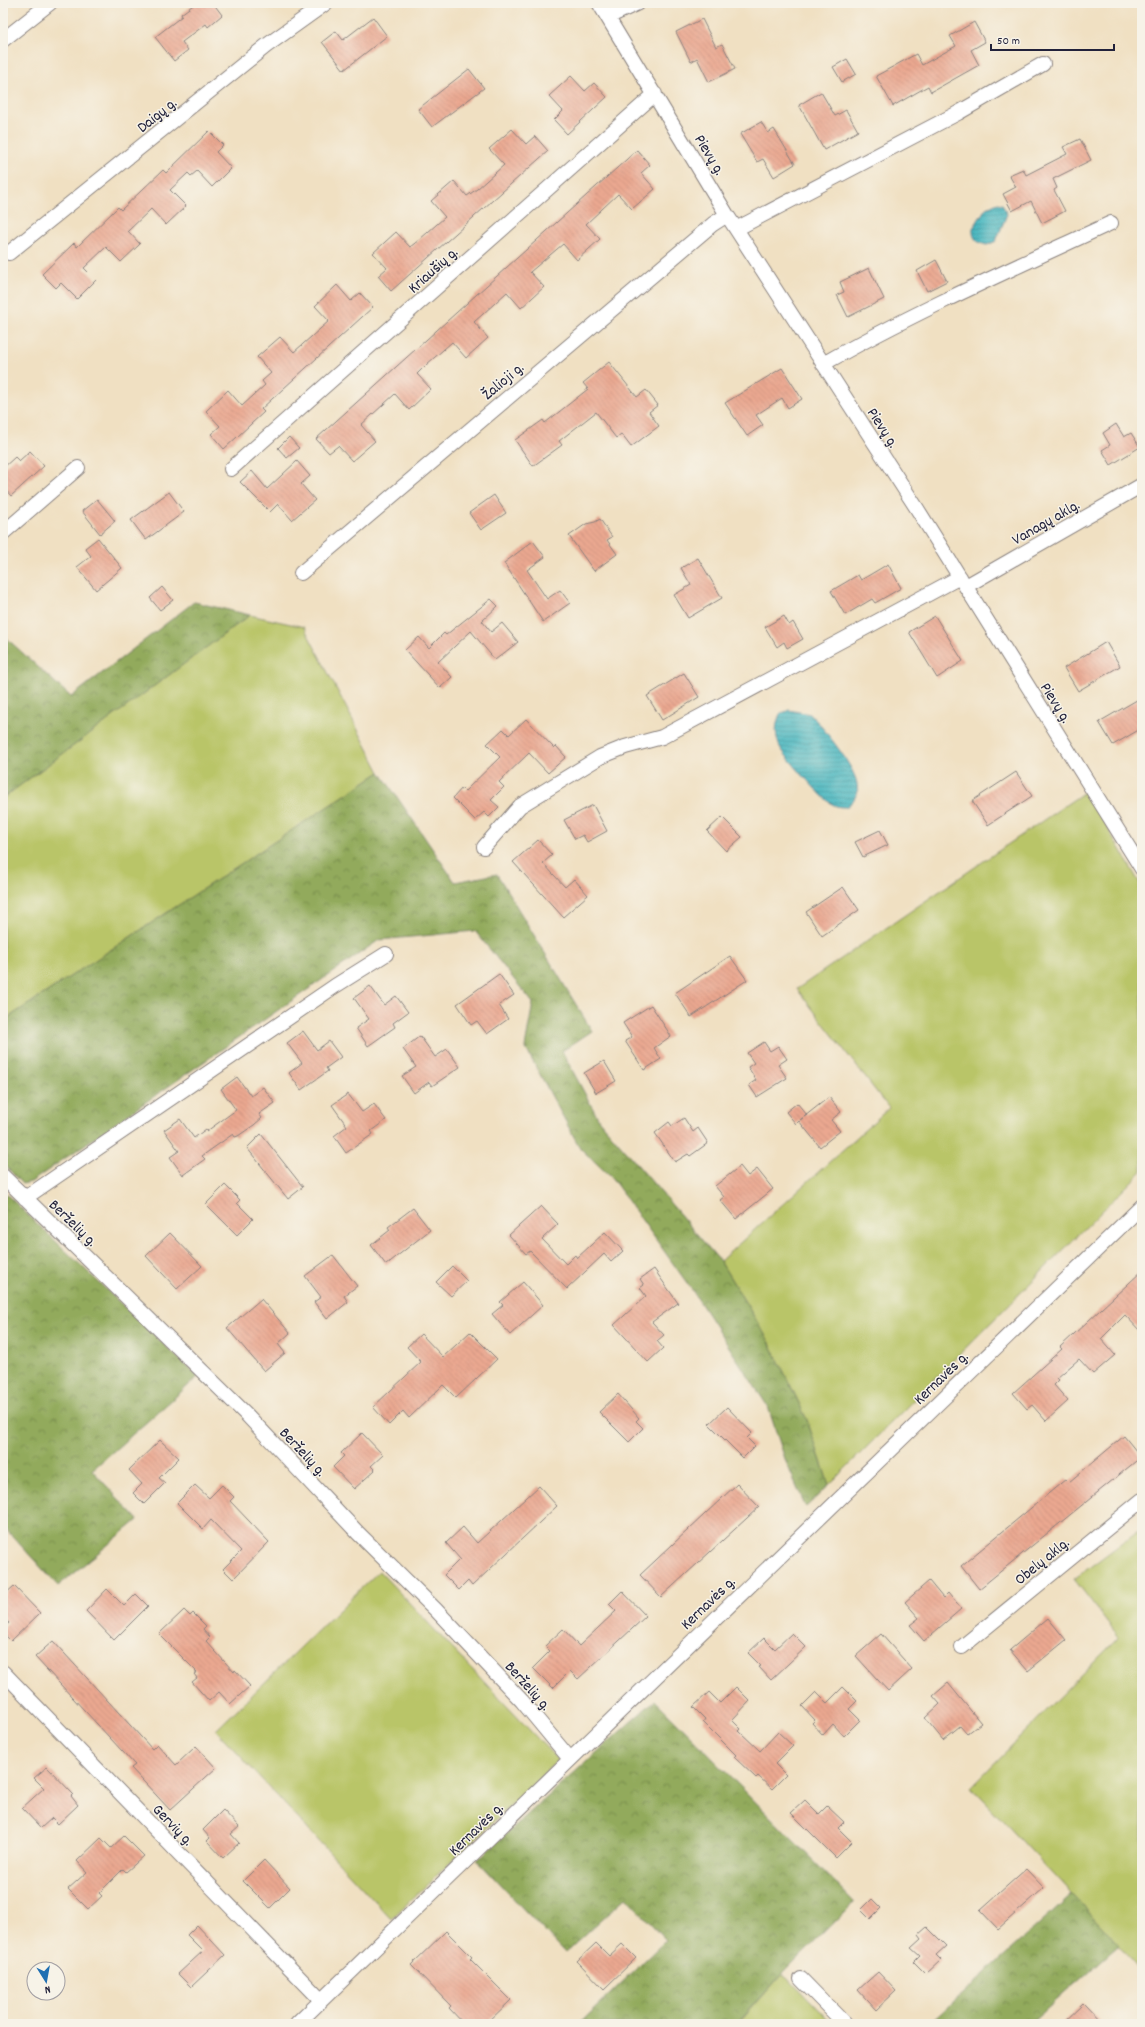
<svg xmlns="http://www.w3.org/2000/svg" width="1145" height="2027" font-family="Dekko,sans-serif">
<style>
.grass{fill:#b9c567;stroke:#6e7451}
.forest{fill:url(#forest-crowns);stroke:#5a664c}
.water{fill:url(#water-rules);stroke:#356c7e}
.building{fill:url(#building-back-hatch)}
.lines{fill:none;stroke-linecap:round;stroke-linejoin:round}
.street-casing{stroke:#89817e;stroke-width:16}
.street{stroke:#fff;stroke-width:14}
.labels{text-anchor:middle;stroke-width:3;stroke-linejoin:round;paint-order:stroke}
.street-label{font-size:16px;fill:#22223b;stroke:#f7f3e8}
</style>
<defs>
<pattern id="forest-crowns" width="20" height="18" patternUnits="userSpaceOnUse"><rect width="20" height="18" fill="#92aa5c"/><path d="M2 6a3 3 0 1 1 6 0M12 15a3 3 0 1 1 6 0" fill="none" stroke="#778a4d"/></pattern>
<pattern id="water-rules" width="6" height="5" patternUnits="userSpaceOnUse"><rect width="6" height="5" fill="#48b7c0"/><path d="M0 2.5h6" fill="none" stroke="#3c949d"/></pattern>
<pattern id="building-back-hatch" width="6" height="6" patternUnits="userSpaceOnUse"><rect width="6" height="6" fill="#eaa790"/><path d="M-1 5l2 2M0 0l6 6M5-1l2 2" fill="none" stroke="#c88f7d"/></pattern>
</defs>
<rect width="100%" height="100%" fill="#f7f3e8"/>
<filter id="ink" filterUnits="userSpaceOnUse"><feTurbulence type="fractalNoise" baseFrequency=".025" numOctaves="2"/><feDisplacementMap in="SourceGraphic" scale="8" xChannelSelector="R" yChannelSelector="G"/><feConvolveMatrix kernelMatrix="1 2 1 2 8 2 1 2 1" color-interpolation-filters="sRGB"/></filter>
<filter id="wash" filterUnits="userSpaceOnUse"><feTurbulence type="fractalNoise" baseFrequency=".012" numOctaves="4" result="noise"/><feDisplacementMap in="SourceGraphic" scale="16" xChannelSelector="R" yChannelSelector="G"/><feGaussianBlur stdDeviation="0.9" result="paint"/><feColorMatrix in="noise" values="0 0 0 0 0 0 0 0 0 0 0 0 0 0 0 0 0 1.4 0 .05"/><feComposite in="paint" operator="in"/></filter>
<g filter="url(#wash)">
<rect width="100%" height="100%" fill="#f0e0c2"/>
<!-- grass -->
<path class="grass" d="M 250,615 L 304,627 L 380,772 L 3,1021 L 3,798 Z
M 1086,791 L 1142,887 L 1142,1171 L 829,1485 L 807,1420 L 770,1343 L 720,1261 L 889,1108 L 797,989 Z
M 1142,1528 L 1142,1972 L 1072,1894 L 971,1787 L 1119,1637 L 1074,1579 Z
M 379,1571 L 558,1760 L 391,1919 L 216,1730 Z
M 783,1973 L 832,2024 L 738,2024 Z"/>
<!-- forest -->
<path class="forest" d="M 194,602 L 250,615 L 3,798 L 3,635 L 71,697 Z
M 380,772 L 455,882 L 497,874 L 592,1031 L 562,1051 L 599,1120 L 720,1261 L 770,1343 L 807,1420 L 829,1485 L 806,1507 L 786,1462 L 768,1407 L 692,1290 L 611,1177 L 580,1148 L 525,1047 L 533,1003 L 475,931 L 379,940 L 31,1182 L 22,1184 L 3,1163 L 3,1021 Z
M 3,1191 L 198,1377 L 92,1470 L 138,1520 L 58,1586 L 3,1526 Z
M 655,1700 L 854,1902 L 783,1973 L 737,2024 L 579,2024 L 666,1940 L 626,1897 L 565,1953 L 477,1860 Z
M 1072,1894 L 1119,1945 L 1030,2024 L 929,2024 Z"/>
<!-- water -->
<path class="water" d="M 998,203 L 1002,204 L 1007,214 L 996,241 L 987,245 C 977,243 972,238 973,228 L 986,208 Z
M 789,710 L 810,714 C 823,727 855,767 857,784 C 859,794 854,801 846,807 C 842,807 838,807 834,805 C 825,802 785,756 780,747 C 775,736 775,725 780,714 Z"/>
<g id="blocks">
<!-- building -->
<path class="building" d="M 196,3 L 213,3 L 222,15 L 208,27 L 206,24 L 182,42 L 188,50 L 174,61 L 155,37 L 182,16 L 181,14 Z
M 373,17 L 387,36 L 344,70 L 322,42 L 336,31 L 343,40 Z
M 702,19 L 716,47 L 722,44 L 735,69 L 709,82 L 697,58 L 691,62 L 676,32 Z
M 974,22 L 985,42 L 971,50 L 979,65 L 931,92 L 928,86 L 893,106 L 876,76 L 916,54 L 922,65 L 956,46 L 950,36 Z
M 847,59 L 856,74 L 842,82 L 833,67 Z
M 469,69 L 484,88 L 432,127 L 418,109 Z
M 571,76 L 585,91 L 594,83 L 607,97 L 567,134 L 554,120 L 563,111 L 549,96 Z
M 821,92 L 835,116 L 846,110 L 858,131 L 824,150 L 799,105 Z
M 761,122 L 768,133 L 774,129 L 795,164 L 774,177 L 763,159 L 757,162 L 740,134 Z
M 512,129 L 526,144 L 535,136 L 548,151 L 391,291 L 378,276 L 387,268 L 373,253 L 396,232 L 410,247 L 419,240 L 445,217 L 431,201 L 454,181 L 467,196 L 477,189 L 504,165 L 489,149 Z
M 209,131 L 223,145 L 216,152 L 231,168 L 212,187 L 197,171 L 191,176 L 188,173 L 170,190 L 186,206 L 166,225 L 151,209 L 128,231 L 140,244 L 121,262 L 106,247 L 84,268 L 96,280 L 77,299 L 61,283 L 56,288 L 42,274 L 74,243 L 77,247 L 118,207 L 121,210 L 163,170 L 166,173 Z
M 1080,139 L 1091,160 L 1053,179 L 1057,188 L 1054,190 L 1065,211 L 1042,223 L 1031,201 L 1012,211 L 1003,194 L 1016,187 L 1009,175 L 1023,169 L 1026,175 L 1067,154 L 1063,147 Z
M 637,150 L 650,165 L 641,173 L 655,189 L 632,209 L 618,194 L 586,224 L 600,239 L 577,260 L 563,244 L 530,272 L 544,287 L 521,308 L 507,292 L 483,314 L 474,322 L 488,338 L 466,358 L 452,342 L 426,365 L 417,374 L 431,389 L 409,410 L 395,394 L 361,425 L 375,441 L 352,461 L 338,446 L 329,453 L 316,439 Z
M 936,260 L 947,281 L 927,291 L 917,271 Z
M 869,268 L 884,299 L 848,317 L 837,295 L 844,292 L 840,282 Z
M 337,285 L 351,301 L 360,293 L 373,307 L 261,409 L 264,412 L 224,449 L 211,434 L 220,426 L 206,411 L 228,390 L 242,406 L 265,385 L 262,381 L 271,373 L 257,357 L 280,337 L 294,352 L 329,321 L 315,306 Z
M 609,362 L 637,397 L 646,390 L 658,405 L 649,412 L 659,426 L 631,447 L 621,434 L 616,438 L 596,412 L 559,441 L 562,445 L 533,466 L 515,440 L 543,420 L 545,423 L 588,389 L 583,383 Z
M 782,368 L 802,399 L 788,408 L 782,398 L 756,415 L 763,425 L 747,436 L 725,403 Z
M 1116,424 L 1124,437 L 1131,433 L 1140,447 L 1111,465 L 1102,450 L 1110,445 L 1103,433 Z
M 289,437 L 299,448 L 287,458 L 278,448 Z
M 30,451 L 44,466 L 11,496 L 3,487 L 3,468 L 15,457 L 19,461 Z
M 297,461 L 310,476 L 301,484 L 315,500 L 292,520 L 278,504 L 270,512 L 240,482 L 252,471 L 267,489 Z
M 169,492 L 184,512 L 146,540 L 131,520 Z
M 494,495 L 506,513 L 481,530 L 469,513 Z
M 97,499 L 115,521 L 100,534 L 82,511 Z
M 600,519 L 612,537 L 607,540 L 617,554 L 594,571 L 569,536 L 586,524 L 595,522 Z
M 98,538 L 122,568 L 96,590 L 77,567 L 91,556 L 85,548 Z
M 533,541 L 545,557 L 527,570 L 547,599 L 560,590 L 570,603 L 543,622 L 504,563 Z
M 698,558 L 722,598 L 688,618 L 674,595 L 691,585 L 681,568 Z
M 888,564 L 901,588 L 875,603 L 872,599 L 845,615 L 831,591 L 858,575 L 861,580 Z
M 162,587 L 173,600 L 160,610 L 150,598 Z
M 491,599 L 498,606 L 482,621 L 491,632 L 502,623 L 518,642 L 495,660 L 471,631 L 438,662 L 452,677 L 440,688 L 405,650 L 419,637 L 429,648 L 444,633 L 446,635 Z
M 784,616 L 789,625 L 793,622 L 803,639 L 787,648 L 784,642 L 777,647 L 765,627 Z
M 935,616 L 963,661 L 937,678 L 909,632 Z
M 1106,642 L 1120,666 L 1078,691 L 1064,668 Z
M 684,673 L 699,697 L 662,720 L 647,696 Z
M 1142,697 L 1142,728 L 1113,745 L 1099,722 Z
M 526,719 L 554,748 L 556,746 L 566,757 L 548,773 L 529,753 L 499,782 L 504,787 L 491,800 L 499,807 L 489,817 L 484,812 L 475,820 L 453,798 L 462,788 L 465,791 L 500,757 L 487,744 L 503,729 L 509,735 Z
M 1016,772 L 1032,796 L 988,825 L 972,801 Z
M 593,805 L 607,831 L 587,842 L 583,835 L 575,839 L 564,820 Z
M 722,817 L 742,837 L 726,851 L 707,831 Z
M 880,830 L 888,845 L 863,857 L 855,842 Z
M 538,840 L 552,855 L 543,863 L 565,887 L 574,879 L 588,895 L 563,917 L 513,862 Z
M 843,887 L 859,910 L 822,936 L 806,912 Z
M 730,956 L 747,980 L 691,1017 L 675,993 Z
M 499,974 L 514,995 L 499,1005 L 508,1019 L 487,1034 L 477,1021 L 471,1025 L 457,1004 Z
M 370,986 L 384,1005 L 396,996 L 408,1012 L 393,1023 L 395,1027 L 368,1046 L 356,1028 L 369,1019 L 354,998 Z
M 651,1005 L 671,1036 L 654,1048 L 661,1059 L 644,1070 L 625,1041 L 632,1037 L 623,1023 Z
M 303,1031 L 317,1050 L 329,1041 L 341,1057 L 326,1068 L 328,1071 L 301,1090 L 289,1073 L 302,1063 L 287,1043 Z
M 420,1036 L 435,1057 L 447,1049 L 460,1067 L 432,1086 L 429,1082 L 414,1093 L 402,1076 L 416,1067 L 403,1049 Z
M 764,1042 L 770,1051 L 778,1046 L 787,1059 L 778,1065 L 787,1078 L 757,1097 L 749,1085 L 756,1080 L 748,1067 L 754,1063 L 747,1053 Z
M 604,1061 L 616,1081 L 596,1093 L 584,1073 Z
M 237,1077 L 251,1096 L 263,1087 L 275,1103 L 259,1114 L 262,1118 L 254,1125 L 238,1136 L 235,1137 L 233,1134 L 202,1156 L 205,1159 L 183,1175 L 170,1157 L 179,1151 L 164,1130 L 180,1119 L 194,1138 L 206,1129 L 207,1131 L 236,1110 L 221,1089 Z
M 348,1094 L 362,1112 L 374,1104 L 386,1120 L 371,1131 L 373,1134 L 346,1153 L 334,1136 L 347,1126 L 332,1105 Z
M 829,1097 L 841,1112 L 831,1120 L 840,1131 L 820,1147 L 799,1121 L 796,1124 L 786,1112 L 797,1103 L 807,1115 L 800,1120 Z
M 684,1118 L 693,1132 L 698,1128 L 708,1143 L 690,1156 L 688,1154 L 675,1162 L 655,1133 L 669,1122 L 672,1126 Z
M 261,1134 L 303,1187 L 288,1199 L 247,1148 Z
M 740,1166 L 748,1176 L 757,1169 L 773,1189 L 736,1219 L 720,1200 L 724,1197 L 715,1186 Z
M 225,1185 L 240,1200 L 237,1203 L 253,1219 L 237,1235 L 206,1204 Z
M 541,1206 L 558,1224 L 542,1239 L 566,1264 L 575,1255 L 577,1258 L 605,1232 L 623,1251 L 611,1262 L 604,1254 L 567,1289 L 530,1251 L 526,1254 L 509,1235 Z
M 413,1208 L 430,1230 L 386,1265 L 371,1245 L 390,1230 L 388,1227 Z
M 170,1233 L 202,1266 L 177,1289 L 146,1256 Z
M 333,1255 L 357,1286 L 344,1296 L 348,1302 L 327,1319 L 314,1302 L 321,1297 L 305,1276 Z
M 452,1266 L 467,1281 L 451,1296 L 436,1282 Z
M 654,1269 L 678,1303 L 652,1322 L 664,1335 L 657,1341 L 663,1348 L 648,1362 L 614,1325 L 646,1296 L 640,1288 L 644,1285 L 640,1279 Z
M 1142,1271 L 1142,1333 L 1125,1315 L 1101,1339 L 1115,1355 L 1093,1374 L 1079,1359 L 1057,1378 L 1059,1380 L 1054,1385 L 1068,1401 L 1046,1421 L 1032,1405 L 1027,1409 L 1013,1393 L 1062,1349 L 1060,1347 Z
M 523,1282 L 543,1305 L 510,1335 L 492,1314 L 503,1305 L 500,1302 Z
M 261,1299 L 290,1333 L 278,1344 L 285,1353 L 264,1371 L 227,1328 Z
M 470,1332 L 497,1359 L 456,1398 L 443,1385 L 409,1418 L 403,1411 L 389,1425 L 373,1407 L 421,1362 L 407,1347 L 421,1334 L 443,1357 Z
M 618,1394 L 639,1418 L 636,1421 L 643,1428 L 629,1442 L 599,1412 Z
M 727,1407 L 752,1433 L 747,1438 L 755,1446 L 743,1458 L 709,1424 Z
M 362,1433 L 383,1455 L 371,1466 L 375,1470 L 354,1489 L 333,1467 L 344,1456 L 341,1453 Z
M 1124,1436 L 1141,1457 L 979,1589 L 961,1566 L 1066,1479 L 1069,1482 Z
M 160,1440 L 179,1458 L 159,1478 L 165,1483 L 144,1504 L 133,1493 L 142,1484 L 129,1470 Z
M 737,1484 L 759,1507 L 661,1597 L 640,1575 Z
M 195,1485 L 209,1498 L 222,1485 L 234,1497 L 230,1501 L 269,1542 L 233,1579 L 223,1569 L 241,1551 L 211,1520 L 203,1529 L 177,1503 Z
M 539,1486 L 557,1506 L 472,1586 L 468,1581 L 459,1590 L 444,1575 L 460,1559 L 446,1543 L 463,1527 L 477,1543 Z
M 929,1581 L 943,1598 L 948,1593 L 961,1609 L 924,1641 L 910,1625 L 919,1618 L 905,1602 Z
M 14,1586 L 40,1613 L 11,1641 L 3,1633 L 3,1628 L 9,1623 L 3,1617 L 3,1596 Z
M 107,1589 L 124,1606 L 136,1594 L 148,1606 L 114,1640 L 86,1611 Z
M 622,1591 L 646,1616 L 578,1679 L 570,1671 L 553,1688 L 533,1668 L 550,1651 L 545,1646 L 563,1629 L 579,1646 L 616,1611 L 609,1604 Z
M 184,1610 L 190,1616 L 193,1613 L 206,1626 L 203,1629 L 210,1637 L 206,1641 L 234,1672 L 235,1670 L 250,1686 L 230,1704 L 219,1692 L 209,1701 L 192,1682 L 197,1678 L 194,1674 L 197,1672 L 159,1634 Z
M 1048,1618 L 1066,1640 L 1028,1671 L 1010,1650 Z
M 792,1633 L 806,1647 L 771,1680 L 759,1667 L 761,1666 L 748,1653 L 764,1638 L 775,1649 Z
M 881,1634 L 912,1669 L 888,1691 L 856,1656 Z
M 53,1641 L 152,1749 L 157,1744 L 176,1765 L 196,1746 L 216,1768 L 170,1810 L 131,1768 L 135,1765 L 35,1657 Z
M 948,1683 L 981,1723 L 967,1734 L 960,1726 L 943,1740 L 925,1718 L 940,1704 L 933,1696 Z
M 736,1687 L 750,1701 L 732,1720 L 741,1729 L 739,1731 L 760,1751 L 778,1732 L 793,1746 L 775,1764 L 786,1775 L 772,1789 L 758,1776 L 756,1778 L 734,1757 L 736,1755 L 703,1722 L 705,1719 L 693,1707 L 709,1692 L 720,1703 Z
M 843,1687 L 857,1701 L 849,1709 L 860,1720 L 844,1736 L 833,1724 L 823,1735 L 812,1723 L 815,1720 L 802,1706 L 816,1692 L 827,1703 Z
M 47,1767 L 73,1794 L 71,1796 L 78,1805 L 58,1824 L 52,1818 L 41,1828 L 22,1808 L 44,1788 L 34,1778 Z
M 805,1800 L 819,1814 L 827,1806 L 844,1822 L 838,1828 L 852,1842 L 836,1858 L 791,1813 Z
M 223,1810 L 239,1827 L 231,1834 L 239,1843 L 223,1858 L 207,1841 L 210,1838 L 203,1830 Z
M 124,1836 L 144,1856 L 126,1872 L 123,1869 L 99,1893 L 102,1896 L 88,1909 L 68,1889 L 87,1872 L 77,1861 L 101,1838 L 111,1848 Z
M 264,1860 L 290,1888 L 270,1908 L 243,1881 Z
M 1026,1869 L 1044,1888 L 998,1929 L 980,1910 Z
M 872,1899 L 881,1908 L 870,1919 L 861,1910 Z
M 197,1925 L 225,1955 L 191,1987 L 178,1974 L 203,1951 L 187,1935 Z
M 927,1927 L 946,1946 L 936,1955 L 941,1960 L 926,1974 L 914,1962 L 920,1956 L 911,1948 L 921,1939 L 918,1935 Z
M 446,1931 L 472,1957 L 470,1959 L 511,2000 L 486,2024 L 464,2024 L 449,2008 L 451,2006 L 411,1965 Z
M 596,1943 L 609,1956 L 622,1944 L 636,1958 L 604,1989 L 577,1961 Z
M 878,1972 L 896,1991 L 876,2010 L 858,1990 Z
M 1083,2003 L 1103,2024 L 1061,2024 Z"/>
</g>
</g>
<g filter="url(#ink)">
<use href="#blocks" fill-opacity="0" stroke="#89817e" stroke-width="1"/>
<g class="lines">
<defs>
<path id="street" d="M 599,3 L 727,215 L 916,507 L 1142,869
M 608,17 L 638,3
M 3,40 L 50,3
M 736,229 L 958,113 L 1043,64
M 9,253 L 266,46 L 326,3
M 823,364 C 916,311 1014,268 1111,223
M 231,469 L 655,94
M 3,533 L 78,468
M 301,573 L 713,224 L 727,215
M 966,586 L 1142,485
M 484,847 L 520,806 L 600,757 L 625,747 L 662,737 L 960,577
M 3,1176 L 246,1414 L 358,1533 L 436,1610 L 522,1701 L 570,1759
M 25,1198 L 335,986 L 386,954
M 962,1647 L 1142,1500
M 3,1672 L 321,2000
M 801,1979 L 845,2024
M 297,2024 L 1142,1206"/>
</defs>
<!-- street casing -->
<use href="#street" class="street-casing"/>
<!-- street -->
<use href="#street" class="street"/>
</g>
</g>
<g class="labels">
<!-- street labels -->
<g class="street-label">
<text transform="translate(156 114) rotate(-39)" y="6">Daigų g.</text>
<text transform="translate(711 154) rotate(59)" y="6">Pievų g.</text>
<text transform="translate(432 269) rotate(-42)" y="6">Kriaušių g.</text>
<text transform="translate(502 380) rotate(-40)" y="6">Žalioji g.</text>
<text transform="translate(884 427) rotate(57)" y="6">Pievų g.</text>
<text transform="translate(1045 521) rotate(-30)" y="6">Vanagų aklg.</text>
<text transform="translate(1057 702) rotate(58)" y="6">Pievų g.</text>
<text transform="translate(74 1222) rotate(44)" y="6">Berželių g.</text>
<text transform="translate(940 1377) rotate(-44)" y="6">Kernavės g.</text>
<text transform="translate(304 1451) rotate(47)" y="6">Berželių g.</text>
<text transform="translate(1041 1560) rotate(-39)" y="6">Obelų aklg.</text>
<text transform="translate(707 1602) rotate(-44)" y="6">Kernavės g.</text>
<text transform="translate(529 1685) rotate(48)" y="6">Berželių g.</text>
<text transform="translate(174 1824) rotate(46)" y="6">Gervių g.</text>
<text transform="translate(475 1828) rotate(-44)" y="6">Kernavės g.</text>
</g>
</g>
<!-- margin -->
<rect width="1145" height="2027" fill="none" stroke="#f7f3e8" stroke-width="16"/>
<!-- north arrow -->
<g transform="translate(46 1981) rotate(169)"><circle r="19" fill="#f7f3e8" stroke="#a29fa3"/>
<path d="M0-3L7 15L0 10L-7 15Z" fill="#1f6fb2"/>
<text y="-6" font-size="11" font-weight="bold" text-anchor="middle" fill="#22223b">N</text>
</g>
<!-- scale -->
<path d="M991 44v6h123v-6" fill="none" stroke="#22223b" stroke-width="2"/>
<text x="997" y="44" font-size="12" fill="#22223b" stroke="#f7f3e8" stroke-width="3" paint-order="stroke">50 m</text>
</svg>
